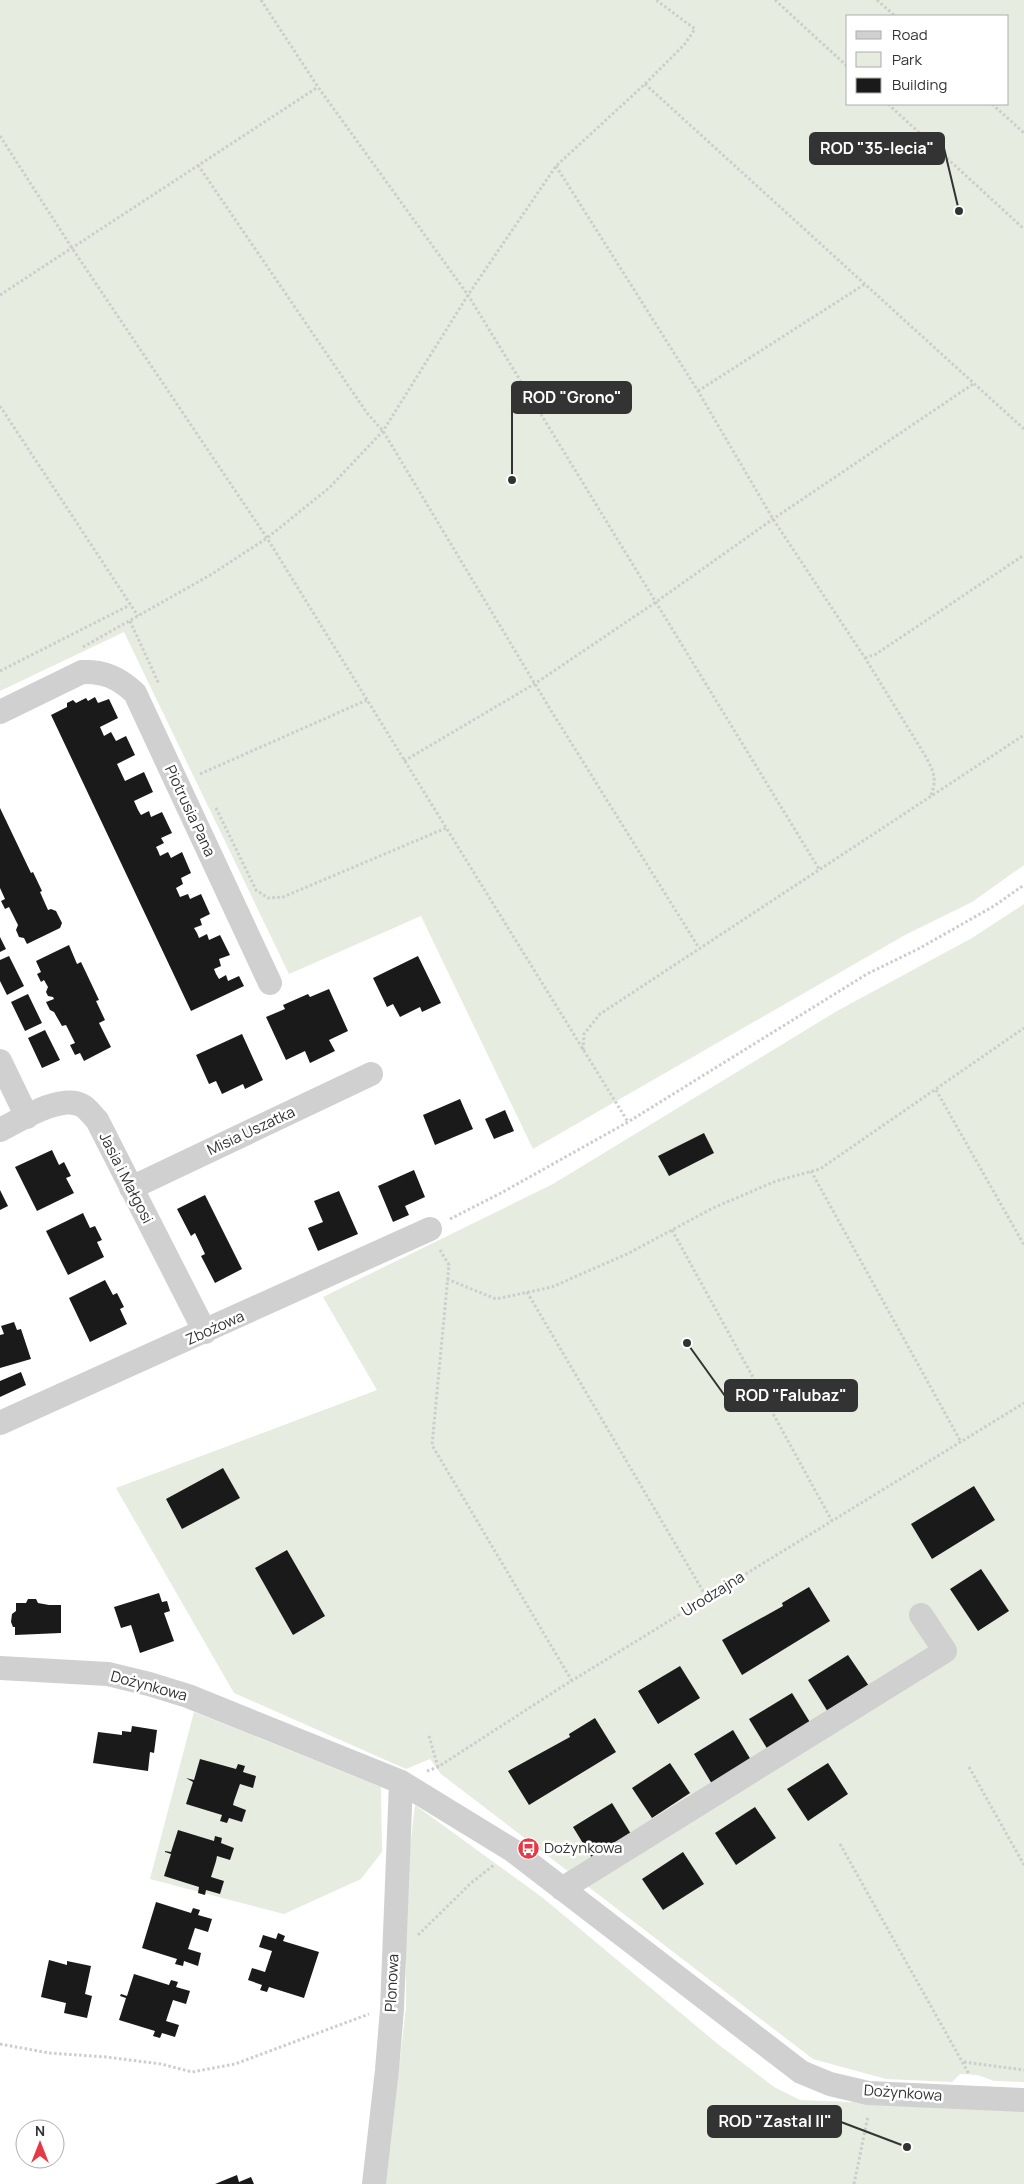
<svg xmlns="http://www.w3.org/2000/svg" width="1024" height="2184" font-family="Manrope,sans-serif">
<style>
.green{fill:#e6ecdf;fill-rule:evenodd}
.building{fill:#1a1a1a}
.lines{fill:none;stroke-linecap:round;stroke-linejoin:round}
.path{stroke:#cdcdcd;stroke-width:3;stroke-dasharray:2.5 2.5;stroke-linecap:butt}
.minor{stroke:#d0d0d0;stroke-width:24}
.labels{text-anchor:middle;stroke-width:5;stroke-linejoin:round;paint-order:stroke}
.street-label{font-size:15px;fill:#333;stroke:#fff}
.poi-label{font-size:15px;fill:#333;stroke:#fff;text-anchor:start}
.leader{fill:none;stroke:#333;stroke-width:2}
.callout-dot{fill:#333;stroke:#fff;stroke-width:2}
.callout{fill:#333;stroke:#333;stroke-width:2}
.callout-label{font-size:16px;text-anchor:middle;font-weight:bold;fill:#fff}
</style>
<rect width="100%" height="100%" fill="#fff"/>
<!-- green -->
<path class="green" d="M 0,0 L 1024,0 L 1024,865 L 972,902 L 905,935 L 533,1149 L 421,916 L 289,974 L 124,632 L 0,691 ZM 848,16 L 1008,16 L 1008,104 L 848,104 Z
M 1024,904 L 1024,2082 L 994,2081 L 978,2075 L 960,2074 L 952,2082 L 886,2079 L 813,2059 L 441,1774 L 430,1759 L 406,1769 L 234,1693 L 116,1488 L 377,1390 L 323,1297 L 553,1184 L 837,1011 L 972,938 Z
M 194,1712 L 381,1787 L 382,1852 L 361,1879 L 284,1914 L 150,1879 Z
M 415,1805 L 543,1898 L 719,2045 L 774,2087 L 800,2100 L 1024,2109 L 1024,2184 L 386,2184 L 406,2007 L 406,1883 Z"/>
<!-- building -->
<path class="building" d="M 95,697 L 98,703 L 109,699 L 118,718 L 100,727 L 104,736 L 111,732 L 116,741 L 126,736 L 135,755 L 117,764 L 125,781 L 144,772 L 153,792 L 134,801 L 138,810 L 141,815 L 149,811 L 151,817 L 162,812 L 172,833 L 161,838 L 164,843 L 156,847 L 158,851 L 160,856 L 168,852 L 171,858 L 182,852 L 191,873 L 181,878 L 183,884 L 176,888 L 180,897 L 188,894 L 190,899 L 201,894 L 210,914 L 200,919 L 202,925 L 194,928 L 197,933 L 199,938 L 207,934 L 209,940 L 220,935 L 230,955 L 219,959 L 221,966 L 214,969 L 216,974 L 219,979 L 226,975 L 228,981 L 239,976 L 244,986 L 191,1011 L 51,715 L 67,707 L 67,703 L 73,700 L 76,703 L 86,698 L 88,701 Z
M 0,808 L 31,873 L 33,872 L 42,891 L 40,892 L 48,910 L 51,909 L 56,911 L 62,923 L 60,928 L 27,944 L 24,938 L 19,937 L 16,930 L 18,925 L 9,907 L 5,909 L 1,901 L 5,899 L 0,888 Z
M 0,937 L 6,949 L 0,952 Z
M 69,945 L 77,964 L 81,962 L 99,1000 L 96,1001 L 105,1020 L 99,1023 L 111,1047 L 84,1061 L 80,1053 L 75,1055 L 70,1045 L 75,1043 L 66,1025 L 62,1026 L 54,1012 L 50,1010 L 46,1002 L 54,999 L 53,997 L 48,996 L 46,992 L 48,987 L 44,980 L 41,982 L 37,974 L 41,972 L 36,961 Z
M 9,956 L 24,986 L 7,995 L 0,981 L 0,960 Z
M 418,956 L 441,1003 L 422,1012 L 420,1007 L 400,1017 L 393,1004 L 387,1007 L 373,978 Z
M 329,989 L 348,1031 L 329,1040 L 335,1051 L 310,1063 L 305,1051 L 286,1060 L 266,1017 L 285,1009 L 283,1005 L 308,994 L 310,997 Z
M 28,994 L 42,1023 L 25,1031 L 11,1002 Z
M 45,1030 L 60,1060 L 42,1068 L 28,1038 Z
M 242,1034 L 263,1080 L 245,1089 L 243,1084 L 222,1094 L 216,1081 L 209,1084 L 196,1055 Z
M 460,1099 L 473,1129 L 435,1145 L 423,1115 Z
M 505,1110 L 514,1131 L 494,1139 L 485,1119 Z
M 704,1133 L 714,1153 L 669,1176 L 658,1156 Z
M 52,1150 L 59,1165 L 64,1162 L 71,1176 L 66,1178 L 74,1193 L 37,1211 L 15,1167 Z
M 414,1170 L 425,1197 L 405,1206 L 409,1215 L 393,1222 L 378,1186 Z
M 0,1190 L 8,1206 L 0,1210 Z
M 339,1191 L 358,1234 L 318,1251 L 308,1228 L 323,1222 L 314,1201 Z
M 205,1195 L 242,1269 L 215,1283 L 201,1256 L 205,1254 L 195,1233 L 191,1236 L 177,1209 Z
M 83,1213 L 90,1228 L 95,1226 L 102,1240 L 97,1242 L 104,1257 L 68,1275 L 46,1231 Z
M 105,1280 L 113,1295 L 117,1293 L 124,1307 L 120,1309 L 127,1324 L 90,1342 L 69,1298 Z
M 14,1322 L 17,1330 L 21,1329 L 31,1359 L 0,1368 L 0,1335 L 4,1334 L 1,1326 Z
M 21,1372 L 26,1385 L 0,1397 L 0,1381 Z
M 223,1468 L 240,1498 L 182,1529 L 166,1499 Z
M 974,1486 L 995,1520 L 932,1559 L 911,1524 Z
M 287,1550 L 325,1616 L 293,1635 L 255,1568 Z
M 981,1569 L 1009,1611 L 978,1631 L 950,1589 Z
M 809,1587 L 830,1621 L 742,1675 L 722,1640 L 783,1606 L 782,1603 Z
M 159,1593 L 162,1602 L 167,1601 L 170,1611 L 164,1613 L 174,1641 L 140,1653 L 131,1625 L 121,1628 L 114,1607 Z
M 28,1599 L 36,1599 L 38,1603 L 49,1605 L 61,1605 L 61,1633 L 15,1635 L 15,1627 L 13,1627 L 11,1622 L 12,1614 L 16,1611 L 16,1603 L 26,1603 Z
M 848,1655 L 869,1686 L 828,1712 L 808,1680 Z
M 680,1666 L 700,1698 L 658,1724 L 638,1691 Z
M 792,1693 L 811,1724 L 768,1750 L 749,1719 Z
M 595,1718 L 616,1752 L 529,1805 L 508,1771 L 570,1737 L 569,1734 Z
M 132,1726 L 157,1730 L 154,1753 L 150,1752 L 148,1771 L 93,1763 L 98,1732 L 122,1735 L 122,1731 L 131,1732 Z
M 733,1730 L 751,1760 L 712,1784 L 694,1754 Z
M 200,1759 L 236,1769 L 238,1764 L 245,1766 L 243,1772 L 256,1776 L 253,1788 L 240,1784 L 234,1801 L 233,1805 L 246,1810 L 242,1822 L 229,1818 L 227,1823 L 220,1821 L 222,1815 L 186,1804 L 193,1782 L 186,1778 L 194,1780 Z
M 670,1763 L 690,1793 L 652,1818 L 632,1788 Z
M 828,1763 L 848,1794 L 808,1821 L 787,1789 Z
M 612,1803 L 631,1834 L 592,1858 L 573,1827 Z
M 755,1807 L 776,1838 L 736,1865 L 715,1833 Z
M 178,1830 L 214,1841 L 215,1836 L 222,1838 L 221,1843 L 234,1848 L 230,1860 L 217,1856 L 216,1861 L 211,1877 L 224,1881 L 220,1894 L 206,1890 L 205,1895 L 198,1893 L 199,1887 L 164,1876 L 171,1854 L 165,1852 L 165,1851 L 171,1852 Z
M 683,1852 L 704,1884 L 663,1910 L 642,1879 Z
M 156,1902 L 191,1913 L 193,1908 L 200,1910 L 198,1915 L 212,1919 L 208,1932 L 195,1928 L 188,1949 L 201,1953 L 198,1966 L 184,1961 L 183,1966 L 175,1964 L 177,1959 L 142,1948 Z
M 278,1933 L 285,1936 L 283,1941 L 319,1952 L 304,1998 L 269,1987 L 267,1992 L 260,1990 L 262,1985 L 248,1980 L 252,1968 L 265,1972 L 272,1951 L 259,1947 L 263,1935 L 276,1939 Z
M 49,1960 L 67,1965 L 67,1961 L 91,1966 L 85,1994 L 92,1996 L 87,2018 L 64,2013 L 66,2003 L 41,1997 Z
M 134,1974 L 169,1985 L 171,1980 L 178,1982 L 176,1987 L 190,1991 L 186,2004 L 173,2000 L 166,2021 L 179,2025 L 175,2037 L 162,2033 L 160,2038 L 153,2036 L 155,2031 L 119,2020 L 126,1998 L 120,1996 L 121,1994 L 127,1996 Z
M 237,2175 L 239,2182 L 251,2177 L 254,2184 L 215,2184 Z"/>
<g class="lines">
<!-- path -->
<path class="path" d="M 261,0 L 318,87 L 468,295 L 819,869
M 775,0 L 848,67
M 877,0 L 895,16
M 645,84 L 1024,429
M 888,104 L 1024,229
M 992,104 L 1024,133
M 0,136 L 72,248 L 267,538 L 628,1122
M 198,165 L 367,413 L 383,431 L 547,704 L 699,948
M 556,166 L 698,391 L 773,519 L 865,658 L 926,757 C 935,774 937,780 930,798
M 0,295 L 318,87
M 698,391 L 865,284
M 0,406 L 138,616
M 130,621 L 159,684
M 83,647 L 212,574 L 267,538 L 329,488 L 383,431 L 468,295 L 556,166 L 645,84 L 684,45 L 695,29 L 656,0
M 865,658 L 876,654 L 1024,555
M 0,671 L 130,605
M 404,761 L 536,683 L 656,602 L 773,519 L 973,384
M 200,774 L 367,700
M 216,808 L 256,890 L 268,898 L 283,897 L 446,828
M 583,1050 L 584,1034 L 600,1014 L 1024,735
M 936,1090 L 1024,1245
M 811,1171 L 961,1442
M 450,1219 L 501,1193 L 628,1122 L 867,974 L 920,948 L 994,906 L 1024,885
M 672,1230 L 832,1521
M 440,1250 L 449,1265 L 432,1445 L 572,1681
M 447,1279 L 496,1299 L 552,1287 L 629,1253 L 713,1208 L 776,1181 L 820,1169 L 1024,1028
M 527,1292 L 707,1598
M 429,1736 L 438,1767
M 969,1767 L 1024,1865
M 427,1771 L 438,1767 L 560,1688 L 1024,1403
M 840,1844 L 969,2074
M 418,1935 L 471,1883 L 494,1865
M 0,2044 L 49,2053 L 106,2057 L 161,2064 L 192,2072 L 235,2064 L 369,2014
M 964,2062 L 1024,2070
M 854,2184 L 868,2116"/>
<!-- minor -->
<path class="minor" d="M 0,712 L 82,672 C 104,671 119,678 135,693 L 270,983
M 0,1061 L 27,1117
M 0,1130 C 20,1120 62,1093 83,1106 C 88,1109 93,1116 97,1120 L 205,1332
M 131,1188 L 371,1074
M 0,1423 L 430,1229
M 0,1668 L 108,1674 L 149,1684 L 188,1696 L 401,1782 L 512,1850 L 801,2072 L 830,2084 L 868,2093 L 1024,2100
M 562,1889 L 945,1651 L 921,1615
M 374,2184 L 387,2070 L 392,2009 L 401,1782"/>
</g>
<!-- icons -->
<defs>
<symbol id="bus-disc" viewBox="-11 -11 22 22"><circle r="9.5" fill="#e63946" stroke="#fff"/><path d="M-5-6H5V4H4V6H2V4H-2V6H-4V4H-5ZM-3.5-4V0h7V-4ZM-3.5 1.2v1.5H-2V1.2ZM2 1.2v1.5H3.5V1.2Z" fill="#fff"/></symbol>
</defs>
<g fill-rule="evenodd">
<use href="#bus-disc" x="516" y="1836" width="25" height="25"/>
</g>
<g class="labels">
<!-- street labels -->
<g class="street-label">
<text transform="translate(190 811) rotate(65)" y="5">Piotrusia Pana</text>
<text transform="translate(251 1131) rotate(-25)" y="5">Misia Uszatka</text>
<text transform="translate(126 1178) rotate(63)" y="5">Jasia i Małgosi</text>
<text transform="translate(215 1328) rotate(-24)" y="5">Zbożowa</text>
<text transform="translate(713 1594) rotate(-32)" y="5">Urodzajna</text>
<text transform="translate(149 1686) rotate(15)" y="5">Dożynkowa</text>
<text transform="translate(392 1983) rotate(-87)" y="5">Plonowa</text>
<text transform="translate(903 2093) rotate(4)" y="5">Dożynkowa</text>
</g>
<!-- poi labels -->
<g class="poi-label">
<text x="544" y="1853">Dożynkowa</text>
</g>
</g>
<!-- callouts -->
<path class="leader" d="M959 211L944 148M512 480L512 397M687 1343L725 1396M907 2147L841 2122"/>
<g class="callout-dot">
<circle cx="959" cy="211" r="5"/>
<circle cx="512" cy="480" r="5"/>
<circle cx="687" cy="1343" r="5"/>
<circle cx="907" cy="2147" r="5"/>
</g>
<g class="callout">
<rect x="810" y="133" width="134" height="31" rx="5"/>
<rect x="512" y="382" width="119" height="31" rx="5"/>
<rect x="725" y="1380" width="132" height="31" rx="5"/>
<rect x="708" y="2106" width="133" height="31" rx="5"/>
</g>
<g class="callout-label">
<text x="877" y="154">ROD "35-lecia"</text>
<text x="572" y="403">ROD "Grono"</text>
<text x="791" y="1401">ROD "Falubaz"</text>
<text x="775" y="2127">ROD "Zastal II"</text>
</g>
<!-- legend -->
<rect x="846" y="15" width="162" height="90" fill="#ffffff" stroke="#adadad"/>
<rect x="856" y="31" width="25" height="8" fill="#d0d0d0" stroke="#adadad"/>
<text x="892" y="40" font-size="15" fill="#333333">Road</text>
<rect x="856" y="52" width="25" height="15" fill="#e6ecdf" stroke="#adadad"/>
<text x="892" y="65" font-size="15" fill="#333333">Park</text>
<rect x="856" y="78" width="25" height="15" fill="#1a1a1a" stroke="#adadad"/>
<text x="892" y="90" font-size="15" fill="#333333">Building</text>
<!-- north arrow -->
<g transform="translate(40 2144)"><circle r="24" fill="#ffffff" stroke="#adadad"/>
<path d="M0-4L9 19L0 12L-9 19Z" fill="#e63946"/>
<text y="-8" font-size="14" font-weight="bold" text-anchor="middle" fill="#333333">N</text>
</g>
</svg>
